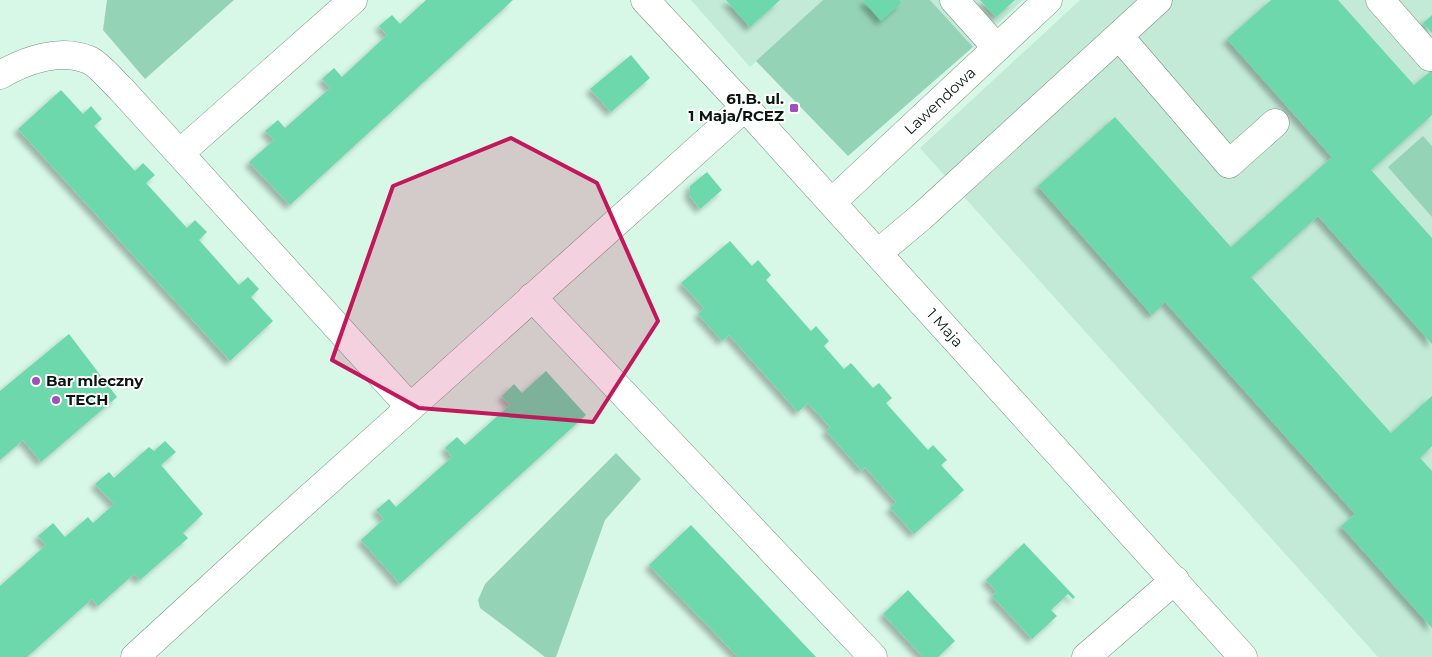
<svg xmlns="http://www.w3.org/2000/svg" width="1432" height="657" font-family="Montserrat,sans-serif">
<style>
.built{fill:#c2ead7}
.green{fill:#94d3b6}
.building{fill:#6cd8ab;filter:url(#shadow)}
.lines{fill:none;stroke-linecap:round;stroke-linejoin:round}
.minor-casing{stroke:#759284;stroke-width:29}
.minor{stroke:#fff;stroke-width:28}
.marked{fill:#c2185b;fill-opacity:0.2;stroke:#c2185b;stroke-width:4;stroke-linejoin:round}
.poi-dot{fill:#9e4fc0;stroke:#fff;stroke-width:2}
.labels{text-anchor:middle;stroke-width:4;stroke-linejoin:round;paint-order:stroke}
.poi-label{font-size:15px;font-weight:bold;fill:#0b1611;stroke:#fff;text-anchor:start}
.street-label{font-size:15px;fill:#0b1611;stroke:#fff}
</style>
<defs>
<filter id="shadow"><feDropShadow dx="-4.5" dy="4.5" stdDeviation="2.5" flood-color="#0004"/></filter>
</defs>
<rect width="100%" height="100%" fill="#d7f7e7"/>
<!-- built -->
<path class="built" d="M 691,0 L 823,0 L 750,67 Z
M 930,0 L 1023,0 L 973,47 Z
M 1080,0 L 1432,0 L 1432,657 L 1378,657 L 920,148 Z"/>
<!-- green -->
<path class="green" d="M 107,0 L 234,0 L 145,79 L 103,30 Z
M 823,0 L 930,0 L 973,47 L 848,156 L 756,61 Z
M 1423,136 L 1432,146 L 1432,217 L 1388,167 Z
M 616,453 L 641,479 L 605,520 L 556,657 L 545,657 L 480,608 L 478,600 L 485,584 Z"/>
<!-- building -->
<path class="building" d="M 426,0 L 513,0 L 290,205 L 249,162 L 274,140 L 265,131 L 278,120 L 285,128 L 330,88 L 322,79 L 334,68 L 342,77 L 387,35 L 379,26 L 392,15 L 400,24 Z
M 726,0 L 780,0 L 750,27 Z
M 865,0 L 899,0 L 901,3 L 881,21 L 864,2 Z
M 980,0 L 1015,0 L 996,17 Z
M 1271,0 L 1338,0 L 1414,85 L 1432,70 L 1432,115 L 1371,170 L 1432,238 L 1432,344 L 1318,216 L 1251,277 L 1391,433 L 1432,396 L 1432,446 L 1420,458 L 1432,471 L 1432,628 L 1341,526 L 1355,514 L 1192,332 L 1165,302 L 1152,315 L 1038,186 L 1115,117 L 1231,247 L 1332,157 L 1227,39 Z
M 1432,15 L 1432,33 L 1423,23 Z
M 631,55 L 650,78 L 611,112 L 590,89 Z
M 61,90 L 83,114 L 91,106 L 102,119 L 94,126 L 135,171 L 143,163 L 155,175 L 146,183 L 187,228 L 195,220 L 207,232 L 199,240 L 239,285 L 248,277 L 259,289 L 251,297 L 273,321 L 230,361 L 18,129 Z
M 707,172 L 722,190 L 700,209 L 689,195 L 690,186 Z
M 730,241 L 752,266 L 758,260 L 771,275 L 766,280 L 811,331 L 816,326 L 829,341 L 824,346 L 844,369 L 851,363 L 873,388 L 879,383 L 892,398 L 886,403 L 928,450 L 933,445 L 947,460 L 941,465 L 964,490 L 914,534 L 890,508 L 896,502 L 865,467 L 862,471 L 826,431 L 830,427 L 808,403 L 798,412 L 729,335 L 722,341 L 698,314 L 704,308 L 681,283 Z
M 69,334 L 117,397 L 41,462 L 23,440 L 0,460 L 0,391 Z
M 546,371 L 586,415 L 400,584 L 361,540 L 384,519 L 376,510 L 389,499 L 396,507 L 452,457 L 445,448 L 457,437 L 465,445 L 510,405 L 502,396 L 514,384 L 522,393 Z
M 165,441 L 176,452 L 161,465 L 203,514 L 183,533 L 188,538 L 140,580 L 134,574 L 98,606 L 92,599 L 27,657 L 0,657 L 0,586 L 46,545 L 38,536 L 53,523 L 65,537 L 88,517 L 93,523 L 114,504 L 95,484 L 109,472 L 114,478 L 149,447 L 154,451 Z
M 691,525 L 816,657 L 738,657 L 649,565 Z
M 1024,543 L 1075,597 L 1073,599 L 1068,594 L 1051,610 L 1057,616 L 1032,639 L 992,596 L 997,592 L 986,580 Z
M 908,590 L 955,641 L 938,657 L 923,657 L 883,614 Z"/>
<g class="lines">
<defs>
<path id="minor" d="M 645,0 L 745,107 L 1243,657
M 954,0 L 997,48
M 1380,0 L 1430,57
M 1119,36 L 1229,164 L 1275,123
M 0,75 C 26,60 60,48 89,60 C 100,65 112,81 121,89 L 410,407
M 180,153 L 353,0
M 832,202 L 1048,0
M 878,253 L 921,217 L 1158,0
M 532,297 L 873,657
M 135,657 L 268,535 L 745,107
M 1086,657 L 1175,580"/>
</defs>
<!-- minor casing -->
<use href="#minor" class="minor-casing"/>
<!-- minor -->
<use href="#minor" class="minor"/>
</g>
<!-- marked area -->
<path class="marked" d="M 511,138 L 597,183 L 658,321 L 593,422 L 419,408 L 332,360 L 393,186 Z"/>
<!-- markers -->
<g class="poi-dot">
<rect x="789" y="103" width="10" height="10" rx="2.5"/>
<circle cx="36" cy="381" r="5"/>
<circle cx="56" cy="400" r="5"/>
</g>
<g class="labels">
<!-- poi labels -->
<g class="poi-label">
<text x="784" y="104" text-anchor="end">61.B. ul.<tspan x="784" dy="17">1 Maja/RCEZ</tspan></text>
<text x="46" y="386">Bar mleczny</text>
<text x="66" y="405">TECH</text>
</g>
<!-- street labels -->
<g class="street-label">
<text transform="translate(940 101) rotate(-43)" y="5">Lawendowa</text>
<text transform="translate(945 328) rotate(48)" y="5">1 Maja</text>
</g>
</g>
</svg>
